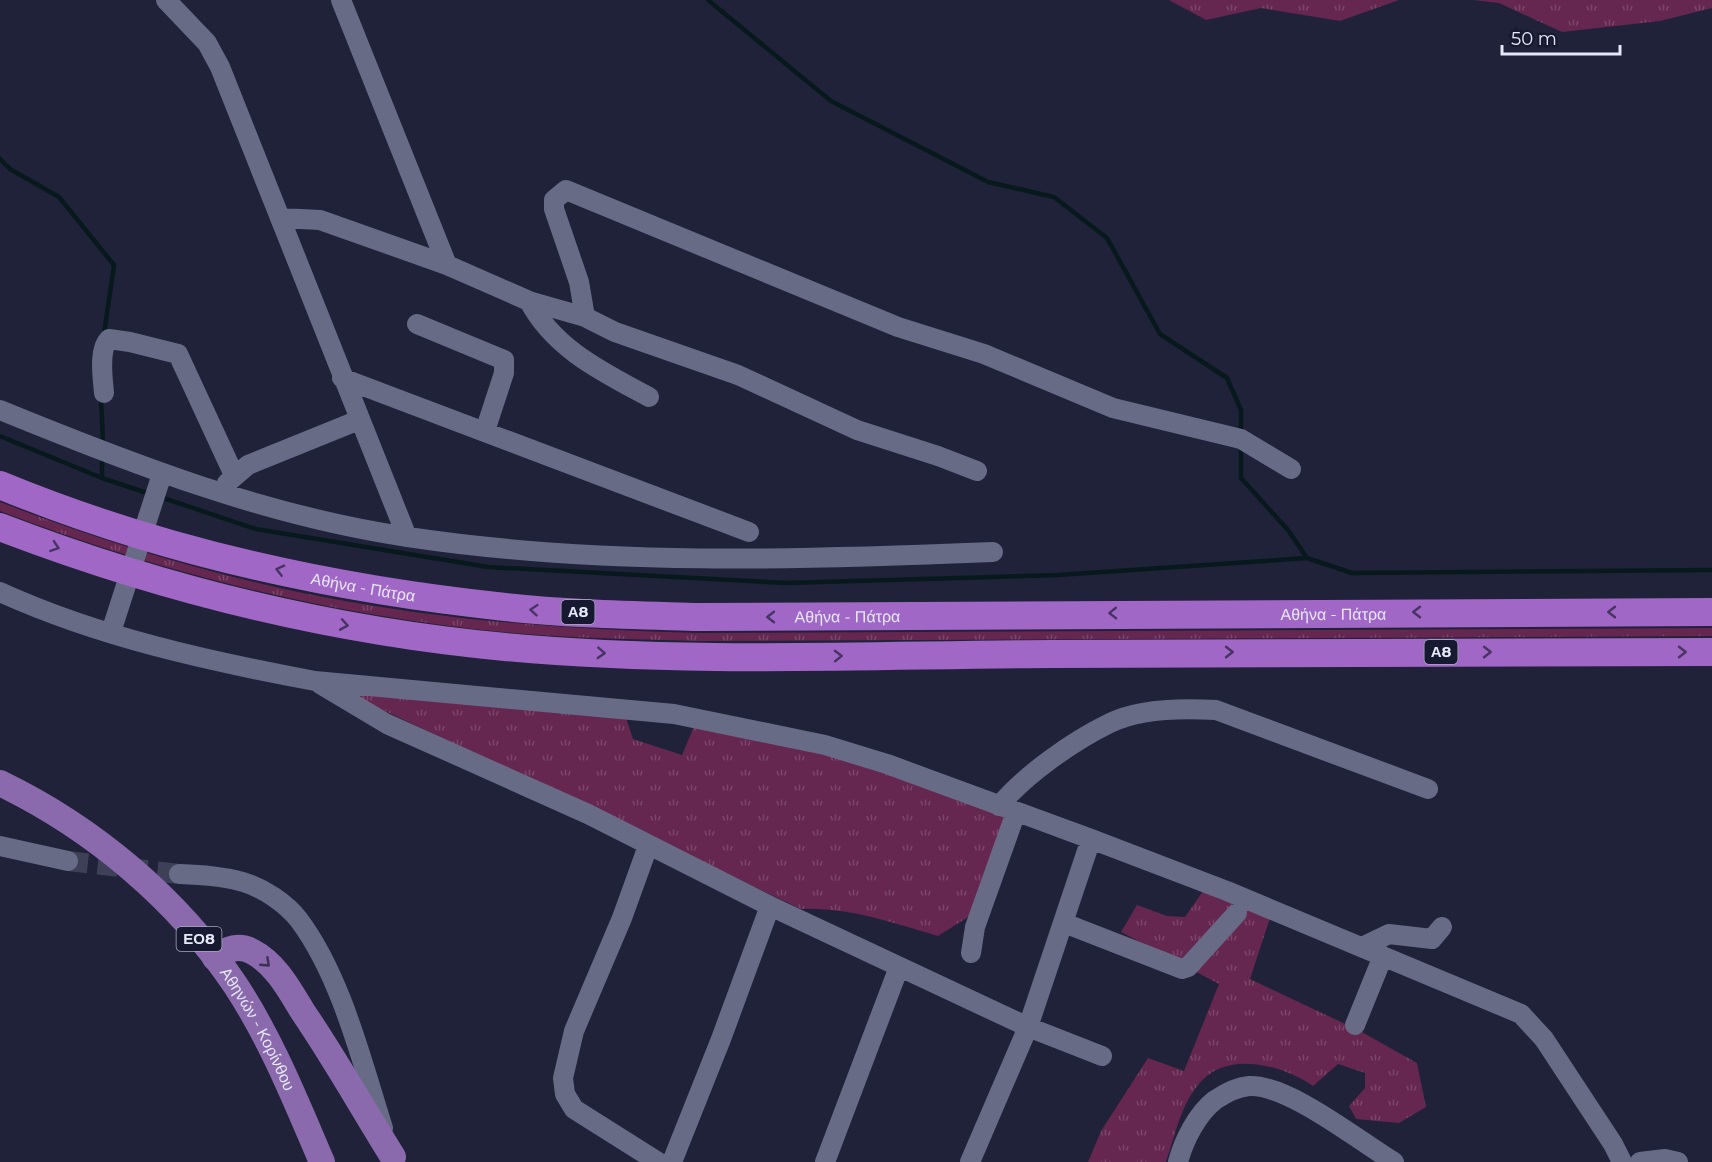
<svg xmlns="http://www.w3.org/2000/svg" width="1712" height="1162" font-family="Montserrat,sans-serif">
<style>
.grass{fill:url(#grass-tufts)}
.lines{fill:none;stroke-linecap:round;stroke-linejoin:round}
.stream{stroke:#08191d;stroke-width:4.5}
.minor-tunnel{stroke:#3d4056;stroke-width:20;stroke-dasharray:20 10;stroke-linecap:butt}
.minor{stroke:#676b86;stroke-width:20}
.major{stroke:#8a69ac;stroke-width:26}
.highway{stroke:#a167c6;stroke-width:28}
.oneway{stroke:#473464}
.oneway2{stroke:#393154}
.labels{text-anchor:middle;stroke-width:4.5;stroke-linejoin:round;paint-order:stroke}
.shield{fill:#16192f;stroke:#a7aabc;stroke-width:1.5}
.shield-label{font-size:15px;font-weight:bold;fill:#e5e8f8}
.street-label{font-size:16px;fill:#e5e8f8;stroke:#16192f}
</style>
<defs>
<pattern id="grass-tufts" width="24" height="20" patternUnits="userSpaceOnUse" patternTransform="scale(1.5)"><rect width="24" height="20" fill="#65264f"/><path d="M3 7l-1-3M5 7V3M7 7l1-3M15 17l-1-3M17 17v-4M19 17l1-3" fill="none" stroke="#7b4669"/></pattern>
</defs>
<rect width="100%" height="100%" fill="#1f2239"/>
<!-- grass -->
<path class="grass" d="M 1169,0 L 1399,0 L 1340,21 L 1261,8 L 1206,20 Z
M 1473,0 L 1712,0 L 1712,8 L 1660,21 L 1562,32 L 1499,3 Z
M 0,502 C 112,545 227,580 345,601 C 462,622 580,630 699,633 L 1712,628 L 1712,636 L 699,641 C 634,639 568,638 503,632 C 331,615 161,573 0,511 Z
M 400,692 L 626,718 L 633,739 L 682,755 L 695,724 L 811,747 L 1007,817 L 973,914 L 938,936 C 893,923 848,907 801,909 L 362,700 L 360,695 Z
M 1203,891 L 1270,918 L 1250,979 L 1360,1031 L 1417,1063 L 1426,1107 L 1399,1123 L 1356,1119 L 1349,1106 L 1365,1088 L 1365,1073 L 1338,1064 L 1313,1086 C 1282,1065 1226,1049 1198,1085 C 1180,1107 1175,1136 1166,1162 L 1088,1162 L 1101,1131 L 1148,1058 L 1184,1071 L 1219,984 L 1121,932 L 1137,905 L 1167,916 L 1185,917 Z"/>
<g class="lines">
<!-- stream -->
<path class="stream" d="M 708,0 L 831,101 L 988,182 L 1054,197 L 1107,238 L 1160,334 L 1227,378 L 1241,410 L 1241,432
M 0,159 L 10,169 L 59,197 L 114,265 L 104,334
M 101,396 L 103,444
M 0,436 L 102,478 L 150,494
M 1241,447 L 1241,478 L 1288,530 L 1307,558
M 102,478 L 102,456
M 160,497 L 256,529 L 488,567 L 787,583 L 1058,575 L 1307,558 L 1352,573 L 1712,570"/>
<!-- minor-tunnel -->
<path class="minor-tunnel" d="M 68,861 L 179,874"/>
<!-- minor -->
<path class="minor" d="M 166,0 L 207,43 L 220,67 L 407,537
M 341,0 L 447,265
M 281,218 L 320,220 L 447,265 L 529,301 L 585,317 L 615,332 L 738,375 L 857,430 L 938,456 L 977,471
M 529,301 C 554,349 603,372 649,397
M 585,317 L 579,282 L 554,209 L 554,200 L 566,190 L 898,327 L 984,354 L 1113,408 L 1241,439 L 1291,469
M 417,324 L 504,360 L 504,373 L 485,431
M 342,378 L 749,532
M 104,393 C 103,379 98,350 109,339 L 130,342 L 178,354 L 234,475
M 0,410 C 132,464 266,516 408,537 C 601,566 798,560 993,552
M 227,483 L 248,465 L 359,420
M 0,592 C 99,637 208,661 315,681 L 674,714 L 825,745 L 887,764 L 1091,839 L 1227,891 L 1521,1014 L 1544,1039 L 1613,1144 L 1622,1162
M 111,632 L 162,474
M 320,684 L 387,724 L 588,814 L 770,906 L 1028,1027 L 1102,1056
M 999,806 C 1026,774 1073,741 1110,723 C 1140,708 1183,708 1216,710 L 1428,789
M 0,846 L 68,861
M 648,846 L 622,918 L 574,1031 L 563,1078 L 565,1094 L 574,1109 L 658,1162
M 179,874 C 200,875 222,876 243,882 C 263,888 286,903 299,920 C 341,976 362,1062 383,1128
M 1064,923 L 1182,969 L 1188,967 L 1237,913
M 1362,947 L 1389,934 L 1432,939 L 1442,927
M 971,953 L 975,927 L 1016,812
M 1355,1025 L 1383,956
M 672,1162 L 721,1039 L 770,906
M 825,1162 L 899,967
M 970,1162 L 1028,1027 L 1091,839
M 1178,1162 C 1184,1140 1197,1114 1215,1100 C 1224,1094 1237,1087 1249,1086 C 1288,1084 1359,1141 1394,1162
M 1640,1162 L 1665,1159 L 1678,1162"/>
<!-- major -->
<g class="major">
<path id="s1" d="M 0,783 C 93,828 178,899 236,986 C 272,1041 296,1102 322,1162"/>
<path d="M 215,958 C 227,948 240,944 253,952 C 276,964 290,991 303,1012 C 335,1059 363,1109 393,1157"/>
</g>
<!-- highway -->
<g class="highway">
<path id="s2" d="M 0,485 C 160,551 333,589 505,607 C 569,614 635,615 699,617 L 1712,612"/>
<path d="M 0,527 C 162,589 333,631 505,647 C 687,664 870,655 1052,654 C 1272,652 1492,652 1712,652"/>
</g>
</g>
<!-- one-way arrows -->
<defs><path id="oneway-chevron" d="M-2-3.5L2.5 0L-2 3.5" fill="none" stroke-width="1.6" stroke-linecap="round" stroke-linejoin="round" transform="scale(1.5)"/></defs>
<g class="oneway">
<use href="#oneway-chevron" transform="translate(55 547) rotate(19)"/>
<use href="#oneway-chevron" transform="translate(280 570) rotate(-166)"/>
<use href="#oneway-chevron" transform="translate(534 610) rotate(-175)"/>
<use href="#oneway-chevron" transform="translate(1417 612) rotate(180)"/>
<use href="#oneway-chevron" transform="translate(1612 612) rotate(180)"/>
<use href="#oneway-chevron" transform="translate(1113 613) rotate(179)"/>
<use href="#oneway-chevron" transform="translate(771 617) rotate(180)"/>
<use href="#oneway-chevron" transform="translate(344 625) rotate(10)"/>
<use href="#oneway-chevron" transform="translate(1229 652)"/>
<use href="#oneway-chevron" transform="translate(1487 652)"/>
<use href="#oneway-chevron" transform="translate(1682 652)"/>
<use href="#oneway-chevron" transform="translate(601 653) rotate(3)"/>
<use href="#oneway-chevron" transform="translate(838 656) rotate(-1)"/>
</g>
<use class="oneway2" href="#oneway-chevron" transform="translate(266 963) rotate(43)"/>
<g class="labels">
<!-- shield labels -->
<g class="shield">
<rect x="561.5" y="600" width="33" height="24" rx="4.5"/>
<rect x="1424.5" y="640" width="33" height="24" rx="4.5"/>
<rect x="176.5" y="927" width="45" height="24" rx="4.5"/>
</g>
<g class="shield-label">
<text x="578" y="617">Α8</text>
<text x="1441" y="657">Α8</text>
<text x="199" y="944">ΕΟ8</text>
</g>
<!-- street labels -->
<g class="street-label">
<text dy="6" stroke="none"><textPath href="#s2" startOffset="378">Αθήνα - Πάτρα</textPath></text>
<text dy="6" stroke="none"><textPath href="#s2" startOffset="1350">Αθήνα - Πάτρα</textPath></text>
<text dy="6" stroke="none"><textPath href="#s2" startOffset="864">Αθήνα - Πάτρα</textPath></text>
<text dy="6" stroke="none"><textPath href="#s1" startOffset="363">Αθηνών - Κορίνθου</textPath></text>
</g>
</g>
<!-- scale -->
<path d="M1502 45v9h118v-9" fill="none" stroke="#e5e8f8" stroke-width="3"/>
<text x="1511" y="45" font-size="18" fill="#e5e8f8" stroke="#16192f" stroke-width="4.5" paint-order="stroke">50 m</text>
</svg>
